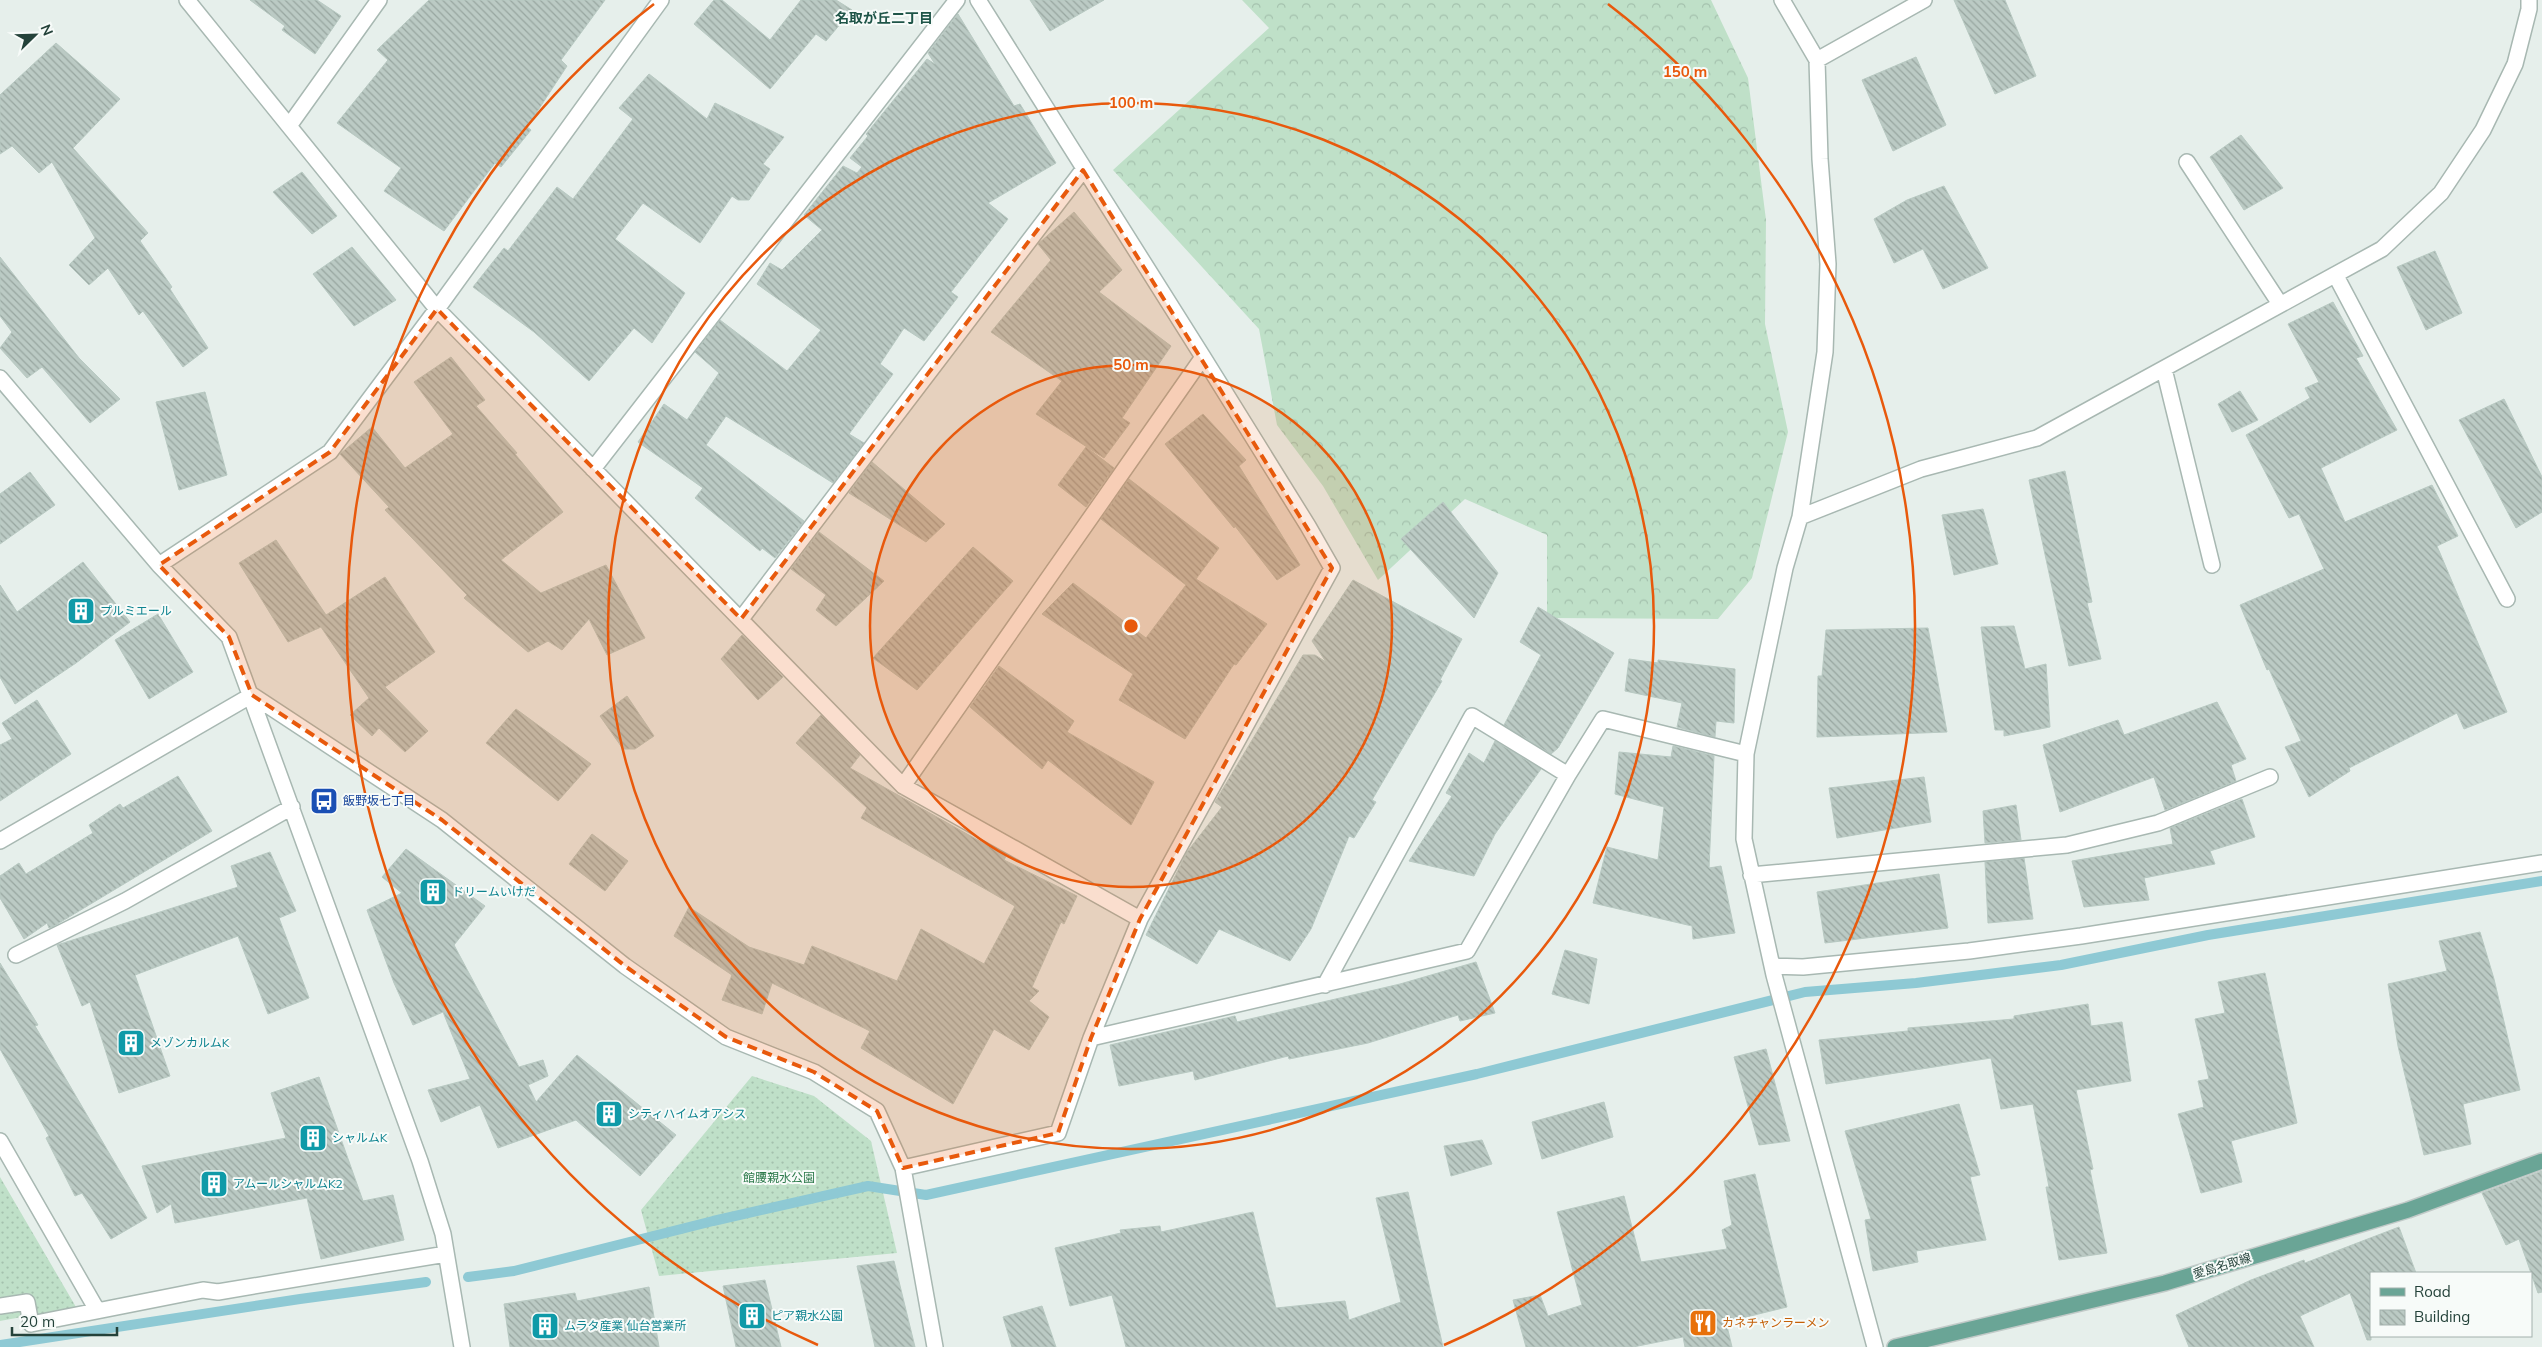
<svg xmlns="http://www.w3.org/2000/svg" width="2542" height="1347" font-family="Mulish,'Noto Sans JP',sans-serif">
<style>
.grass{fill:url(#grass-dots)}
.forest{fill:url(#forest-crowns)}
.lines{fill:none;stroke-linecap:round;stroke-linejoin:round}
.stream{stroke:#8ec9d4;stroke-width:10}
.building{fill:url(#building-back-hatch);stroke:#b8c9c2}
.minor-casing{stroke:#a8b8b2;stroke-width:18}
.major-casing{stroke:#c2cac8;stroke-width:18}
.minor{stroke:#fff;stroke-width:15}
.major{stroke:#6aa596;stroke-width:15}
.marked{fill:#e8590c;fill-opacity:0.2;stroke:#e8590c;stroke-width:4;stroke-dasharray:10 6;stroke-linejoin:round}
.ring{fill:none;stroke:#e8590c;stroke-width:2.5}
.labels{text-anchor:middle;stroke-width:4;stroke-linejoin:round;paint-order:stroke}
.culture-label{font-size:12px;fill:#0d838f;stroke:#f7fbf9;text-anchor:start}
.transit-label{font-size:12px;fill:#164399;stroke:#f7fbf9;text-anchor:start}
.park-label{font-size:12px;fill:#2d7a4b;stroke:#f7fbf9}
.street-label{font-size:12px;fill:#24423a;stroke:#f7fbf9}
.food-label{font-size:12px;fill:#c56008;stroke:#f7fbf9;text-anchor:start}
.neighbourhood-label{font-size:14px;font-weight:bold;fill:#1f5548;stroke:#f7fbf9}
.centre{fill:#e8590c;stroke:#f7fbf9;stroke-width:2.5}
.ring-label{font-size:15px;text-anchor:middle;font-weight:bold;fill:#e8590c;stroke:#f7fbf9;stroke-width:4;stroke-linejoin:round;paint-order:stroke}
</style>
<defs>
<pattern id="grass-dots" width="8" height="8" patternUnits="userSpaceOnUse" patternTransform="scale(1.25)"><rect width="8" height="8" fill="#bfe0c8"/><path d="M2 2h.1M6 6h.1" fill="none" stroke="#a4c1ad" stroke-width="1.8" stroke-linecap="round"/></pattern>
<pattern id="forest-crowns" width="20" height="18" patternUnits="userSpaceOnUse" patternTransform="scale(1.25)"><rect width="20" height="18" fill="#bfe0c8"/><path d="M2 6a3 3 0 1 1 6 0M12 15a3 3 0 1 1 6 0" fill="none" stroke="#a4c1ad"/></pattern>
<pattern id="building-back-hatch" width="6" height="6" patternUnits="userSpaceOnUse" patternTransform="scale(1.25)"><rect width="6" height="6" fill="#bbcac4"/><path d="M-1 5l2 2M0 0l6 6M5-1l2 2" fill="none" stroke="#98a6a0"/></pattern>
</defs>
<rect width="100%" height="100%" fill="#e6efeb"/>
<!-- grass -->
<path class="grass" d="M 752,1076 L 814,1096 L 871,1141 L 897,1253 L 659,1276 L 641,1210 Z
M 0,1177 L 76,1307 L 0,1321 Z"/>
<!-- forest -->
<path class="forest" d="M 1242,0 L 1711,0 L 1748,78 L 1766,220 L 1765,324 L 1788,432 L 1752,578 L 1718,619 L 1547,618 L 1547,535 L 1465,499 L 1378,580 L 1323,486 L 1277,425 L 1259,329 L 1113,170 L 1269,28 Z"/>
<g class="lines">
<!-- stream -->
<path class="stream" d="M 468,1277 L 514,1271 L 713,1221 L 868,1186 L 926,1195 L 1477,1074 L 1805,992 L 1916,983 L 2061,965 L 2208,935 L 2542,881
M 0,1345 L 300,1299 L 426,1282"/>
</g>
<!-- building -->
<path class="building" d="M 250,0 L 317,0 L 341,16 L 315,54 L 282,30 L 285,26 Z
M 429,0 L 605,0 L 561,60 L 567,66 L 527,127 L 531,130 L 501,167 L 495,163 L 444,231 L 384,191 L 401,168 L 337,123 L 388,60 L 377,50 Z
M 714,0 L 722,0 L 770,40 L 801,0 L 836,0 L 852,10 L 826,41 L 816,34 L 770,89 L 694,24 Z
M 1030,0 L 1104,0 L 1050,31 Z
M 1954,0 L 2005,0 L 2036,76 L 1995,94 Z
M 958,14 L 1014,106 L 1020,104 L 1056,163 L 988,203 L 1008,219 L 951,292 L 958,297 L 924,341 L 904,328 L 880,364 L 893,374 L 849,434 L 864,443 L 833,483 L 726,416 L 706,445 L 804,521 L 775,558 L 762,548 L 760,551 L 695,498 L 703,488 L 638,442 L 664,404 L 687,420 L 719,373 L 695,352 L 720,320 L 787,371 L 821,330 L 757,284 L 770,263 L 782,270 L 822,230 L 804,215 L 843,166 L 857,173 L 862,167 L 850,158 L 868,136 L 866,134 L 927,59 L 935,64 L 928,53 Z
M 56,43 L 120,99 L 73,148 L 148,233 L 140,241 L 172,287 L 170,289 L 208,348 L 183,367 L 143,311 L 139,315 L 108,268 L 89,285 L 69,265 L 95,238 L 52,162 L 39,173 L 12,146 L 0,154 L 0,95 Z
M 1916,57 L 1946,125 L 1893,151 L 1862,80 Z
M 649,74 L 707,119 L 715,103 L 784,137 L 763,164 L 770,169 L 749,200 L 738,200 L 732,196 L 700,243 L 643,203 L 615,239 L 685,293 L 652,343 L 634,328 L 589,381 L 534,332 L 473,287 L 504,248 L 508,251 L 557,187 L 573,199 L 633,119 L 619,108 Z
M 2241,135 L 2283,188 L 2244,210 L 2210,157 Z
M 302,172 L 337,216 L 312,234 L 273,192 Z
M 1944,186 L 1988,268 L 1943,289 L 1923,249 L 1894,263 L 1874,219 L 1907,200 Z
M 1074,212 L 1122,270 L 1099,292 L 1171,346 L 1122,418 L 1130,423 L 1104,458 L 1036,414 L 1062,381 L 991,332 L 1051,260 L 1038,244 Z
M 352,247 L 396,300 L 354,326 L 313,274 Z
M 2435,251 L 2462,313 L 2426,330 L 2397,267 Z
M 0,257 L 79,358 L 120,399 L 90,423 L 42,367 L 27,378 L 0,348 L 12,332 L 0,316 Z
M 2333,302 L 2363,356 L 2356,358 L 2397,430 L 2321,468 L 2345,522 L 2432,485 L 2458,536 L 2437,546 L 2507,712 L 2464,729 L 2457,713 L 2349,768 L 2350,771 L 2309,797 L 2285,747 L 2301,741 L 2269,669 L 2267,670 L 2240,605 L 2324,569 L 2299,514 L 2289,518 L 2246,435 L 2310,398 L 2305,388 L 2319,382 L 2288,324 Z
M 451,357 L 485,400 L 476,406 L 517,453 L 515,454 L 563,512 L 501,560 L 541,593 L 606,565 L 645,638 L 607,655 L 589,619 L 562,650 L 548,641 L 528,652 L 464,598 L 467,595 L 385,510 L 389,507 L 340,454 L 372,427 L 405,468 L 453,434 L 414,382 Z
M 2240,391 L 2258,420 L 2232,432 L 2218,404 Z
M 205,392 L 227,475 L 179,490 L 156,402 Z
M 2504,399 L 2542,477 L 2542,512 L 2516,528 L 2459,420 Z
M 1203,414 L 1246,460 L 1239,466 L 1300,565 L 1277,580 L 1235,526 L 1234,528 L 1165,444 Z
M 1086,447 L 1114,468 L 1086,507 L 1058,485 Z
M 872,462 L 945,524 L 926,542 L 849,493 Z
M 2065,471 L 2092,602 L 2087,603 L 2101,659 L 2069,666 L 2029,480 Z
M 30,472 L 55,505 L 0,544 L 0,494 Z
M 1129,479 L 1219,548 L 1196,579 L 1267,624 L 1236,665 L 1234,664 L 1185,739 L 1119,700 L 1133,674 L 1042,614 L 1073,583 L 1146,638 L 1186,585 L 1101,519 Z
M 1443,502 L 1498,573 L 1474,618 L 1401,539 Z
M 1983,509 L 1998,564 L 1954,575 L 1942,515 Z
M 819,532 L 884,581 L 836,626 L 816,610 L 826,595 L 791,569 Z
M 276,540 L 326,615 L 385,577 L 435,652 L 385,687 L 428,731 L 405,752 L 379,728 L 372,736 L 350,715 L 369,698 L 321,627 L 288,642 L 239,563 Z
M 973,547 L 1013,581 L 917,690 L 873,658 Z
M 83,562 L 130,622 L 76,663 L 15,704 L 0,677 L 0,585 L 17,612 Z
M 1353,580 L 1462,639 L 1440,680 L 1442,681 L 1372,800 L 1376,802 L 1354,838 L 1349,836 L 1311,929 L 1290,961 L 1219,929 L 1197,964 L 1146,935 L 1187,852 L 1222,807 L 1215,802 L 1303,655 L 1315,655 L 1326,662 L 1312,641 Z
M 1538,607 L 1614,653 L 1558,748 L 1551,754 L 1504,725 L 1541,655 L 1520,642 Z
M 158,614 L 193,672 L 149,699 L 115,640 Z
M 2014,626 L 2025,669 L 2046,664 L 2050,727 L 2004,736 L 2004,730 L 1995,730 L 1981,627 Z
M 1928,628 L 1947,732 L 1817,737 L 1818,676 L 1822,676 L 1826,630 Z
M 742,635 L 783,677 L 758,700 L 721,659 Z
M 1629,659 L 1658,663 L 1658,660 L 1735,669 L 1734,723 L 1716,721 L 1715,737 L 1677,727 L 1682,703 L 1625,691 Z
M 999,666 L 1074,721 L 1067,732 L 1154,782 L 1131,825 L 1048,760 L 1042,769 L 970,707 Z
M 627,696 L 654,736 L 635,749 L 623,749 L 600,716 Z
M 37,700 L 71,754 L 0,801 L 0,745 L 12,739 L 2,723 Z
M 2217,702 L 2246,759 L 2231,765 L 2236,781 L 2165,810 L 2154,777 L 2060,812 L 2043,745 L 2118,720 L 2124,735 Z
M 516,709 L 591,764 L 558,801 L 486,743 Z
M 821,715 L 860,755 L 850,768 L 1006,856 L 1004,860 L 1077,896 L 1064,924 L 1061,922 L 1032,987 L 1039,991 L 1029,1001 L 1049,1017 L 1029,1050 L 994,1029 L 953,1104 L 861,1048 L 870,1031 L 772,983 L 762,1014 L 722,1000 L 732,975 L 674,936 L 689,907 L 749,947 L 804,965 L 812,946 L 897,981 L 921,929 L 984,964 L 1015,906 L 861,818 L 867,808 L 796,743 Z
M 1495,741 L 1541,769 L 1495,834 L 1474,876 L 1409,861 L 1452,796 L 1446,793 L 1469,753 L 1484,763 Z
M 1673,746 L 1714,756 L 1709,868 L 1721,866 L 1735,933 L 1693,939 L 1692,926 L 1593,903 L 1607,847 L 1658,860 L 1664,807 L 1615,794 L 1619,752 L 1671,757 Z
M 178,776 L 212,831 L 54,926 L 49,928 L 47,923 L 24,939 L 0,898 L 0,876 L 19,863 L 26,874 L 93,833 L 89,825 L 120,804 L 123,808 Z
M 1924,777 L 1931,822 L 1837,838 L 1829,788 Z
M 2242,799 L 2255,837 L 2210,851 L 2215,864 L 2144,878 L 2149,900 L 2084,907 L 2072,861 L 2173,844 L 2170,828 Z
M 2016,805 L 2021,840 L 1985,843 L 1983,811 Z
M 592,834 L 628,861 L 605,891 L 569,864 Z
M 406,849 L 485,906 L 454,945 L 519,1067 L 543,1060 L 548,1076 L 528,1085 L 536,1102 L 577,1055 L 676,1135 L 640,1176 L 576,1120 L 498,1148 L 480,1105 L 441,1122 L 428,1090 L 470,1079 L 443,1012 L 413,1025 L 394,983 L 367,910 L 402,893 L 382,877 Z
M 270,852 L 296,911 L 279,918 L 309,998 L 268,1014 L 238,936 L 135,975 L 170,1076 L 119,1093 L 90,1002 L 82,1006 L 57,945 L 238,887 L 231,866 Z
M 2024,858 L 2033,919 L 1988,923 L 1985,862 Z
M 1939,874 L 1948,928 L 1825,943 L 1817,892 Z
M 2480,932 L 2494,979 L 2520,1090 L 2463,1104 L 2471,1144 L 2424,1155 L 2398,1046 L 2388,984 L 2447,971 L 2439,941 Z
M 1565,950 L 1597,959 L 1589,1004 L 1552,994 Z
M 1476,962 L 1495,1013 L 1460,1021 L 1458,1015 L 1368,1043 L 1289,1059 L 1288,1056 L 1195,1080 L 1193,1071 L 1119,1086 L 1110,1045 L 1235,1016 L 1237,1022 L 1400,984 Z
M 0,963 L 38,1025 L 35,1026 L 147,1218 L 111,1239 L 82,1193 L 75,1196 L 46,1138 L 49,1136 L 0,1049 Z
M 2265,973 L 2297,1123 L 2231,1141 L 2242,1182 L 2201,1193 L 2178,1114 L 2204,1107 L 2198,1081 L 2209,1079 L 2195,1019 L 2225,1013 L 2218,982 Z
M 2088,1004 L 2091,1026 L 2122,1022 L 2131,1081 L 2076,1090 L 2093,1169 L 2090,1170 L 2107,1253 L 2059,1260 L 2046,1187 L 2049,1187 L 2033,1104 L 2001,1109 L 1991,1058 L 1826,1084 L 1819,1040 L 1908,1031 L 1908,1028 L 2014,1019 L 2014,1016 Z
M 1766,1049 L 1790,1141 L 1759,1145 L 1734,1057 Z
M 319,1077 L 363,1201 L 393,1195 L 404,1240 L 321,1259 L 307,1198 L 175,1223 L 171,1204 L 157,1213 L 142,1166 L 286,1138 L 271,1093 Z
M 1604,1102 L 1613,1137 L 1542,1159 L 1532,1122 Z
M 1959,1104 L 1980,1175 L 1970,1177 L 1986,1240 L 1916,1251 L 1918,1262 L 1873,1271 L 1865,1220 L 1871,1219 L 1845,1131 Z
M 1482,1140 L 1492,1164 L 1451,1176 L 1444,1146 Z
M 2542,1171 L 2542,1292 L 2538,1293 L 2519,1239 L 2506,1245 L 2482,1193 Z
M 1755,1174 L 1787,1307 L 1726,1322 L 1732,1347 L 1685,1347 L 1683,1337 L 1633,1347 L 1526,1347 L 1513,1300 L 1540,1295 L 1548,1316 L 1582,1305 L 1557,1212 L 1624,1196 L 1641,1262 L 1727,1249 L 1722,1230 L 1732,1225 L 1724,1181 Z
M 1408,1192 L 1443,1347 L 1126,1347 L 1112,1295 L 1070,1306 L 1055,1248 L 1121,1233 L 1120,1230 L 1160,1226 L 1161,1232 L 1253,1212 L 1276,1308 L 1345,1301 L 1349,1320 L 1401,1302 L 1376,1198 Z
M 2399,1227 L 2416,1273 L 2371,1273 L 2371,1340 L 2367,1340 L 2350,1293 L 2300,1316 L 2314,1347 L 2189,1347 L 2176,1315 L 2251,1280 L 2304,1260 L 2305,1263 Z
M 894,1261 L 915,1347 L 875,1347 L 857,1266 Z
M 765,1280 L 781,1347 L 736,1347 L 723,1286 Z
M 649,1287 L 659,1347 L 510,1347 L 504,1304 L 575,1293 L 577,1301 Z
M 1042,1306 L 1056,1347 L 1012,1347 L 1003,1317 Z"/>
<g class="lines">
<defs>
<path id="minor" d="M 187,0 L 437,309 L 903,786 L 1140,919 L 1332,568 L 1308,526 L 1203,357 L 978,0
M 1782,0 L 1817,60 L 1820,159 L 1828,264 L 1825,352 L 1800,517 L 1785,568 L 1746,754 L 1744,839 L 1774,975 L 1875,1347
M 1817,60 L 1924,0
M 289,126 L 379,0
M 2187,162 L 2280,304
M 2336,276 L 2507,599
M 2164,369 L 2212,565
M 0,378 L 159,565 L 229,637 L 420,1161 L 443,1234 L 462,1347
M 593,469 L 957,0
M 1800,517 L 1921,469 L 2037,438 L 2382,249 L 2441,193 L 2483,130 L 2515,64 L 2529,9 L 2529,0
M 159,565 L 330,452 L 437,309 L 661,0
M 741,619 L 1083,170
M 903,786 L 1203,357
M 0,841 L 252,695 L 442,820 L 625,966 L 726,1037 L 814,1072 L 877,1111 L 903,1168 L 1058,1133 L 1091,1038 L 1140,919
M 1751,875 L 2067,845 L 2158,823 L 2270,777
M 16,955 L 125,901 L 292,807
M 1772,966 L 1803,967 L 1969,951 L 2081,936 L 2542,863
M 1325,985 L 1472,716 L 1568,775
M 1091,1038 L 1467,951 L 1568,775 L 1603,719 L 1746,754
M 0,1141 L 97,1310
M 903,1168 L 935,1347
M 0,1306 L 27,1302 L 31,1324 L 203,1290 L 218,1292 L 446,1254"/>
<path id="major" d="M 1895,1347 L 2165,1283 L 2408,1210 L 2542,1161"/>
</defs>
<!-- minor casing -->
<use href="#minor" class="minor-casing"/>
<!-- major casing -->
<use href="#major" class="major-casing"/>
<!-- minor -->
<use href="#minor" class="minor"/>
<!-- major -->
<use href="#major" class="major"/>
</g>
<!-- marked area -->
<path class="marked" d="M 1083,170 L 1332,568 L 1140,919 L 1091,1038 L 1058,1133 L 903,1168 L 877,1111 L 814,1072 L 726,1037 L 625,966 L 442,820 L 252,695 L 229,637 L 159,565 L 330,452 L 437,309 L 741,619 Z"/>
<!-- distance rings -->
<circle cx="1131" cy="626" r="261" fill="#e8590c" fill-opacity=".12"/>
<g class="ring">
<circle cx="1131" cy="626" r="261"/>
<circle cx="1131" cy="626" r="523"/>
<path d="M818 1345A784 784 0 0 1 654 4M1608 4A784 784 0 0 1 1444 1345"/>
</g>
<!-- icons -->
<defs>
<symbol id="building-square" viewBox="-11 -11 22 22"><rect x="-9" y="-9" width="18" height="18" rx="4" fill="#0f9aa8" stroke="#f7fbf9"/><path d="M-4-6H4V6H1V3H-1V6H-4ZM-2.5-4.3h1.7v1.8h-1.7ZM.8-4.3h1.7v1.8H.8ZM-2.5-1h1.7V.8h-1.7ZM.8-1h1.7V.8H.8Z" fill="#fff"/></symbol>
<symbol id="bus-square" viewBox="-11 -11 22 22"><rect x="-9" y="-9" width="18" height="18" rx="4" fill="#1a4fb4" stroke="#f7fbf9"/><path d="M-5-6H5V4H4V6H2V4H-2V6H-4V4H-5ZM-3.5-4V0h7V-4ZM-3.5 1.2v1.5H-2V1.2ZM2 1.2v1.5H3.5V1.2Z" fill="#fff"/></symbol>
<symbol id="restaurant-square" viewBox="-11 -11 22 22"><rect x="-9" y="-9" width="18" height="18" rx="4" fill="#e8710a" stroke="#f7fbf9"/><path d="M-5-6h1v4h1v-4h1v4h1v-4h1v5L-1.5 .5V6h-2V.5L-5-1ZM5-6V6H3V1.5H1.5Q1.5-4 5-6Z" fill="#fff"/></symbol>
</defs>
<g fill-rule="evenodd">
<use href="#building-square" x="65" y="595" width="32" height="32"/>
<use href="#bus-square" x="308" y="785" width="32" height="32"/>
<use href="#building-square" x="417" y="876" width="32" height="32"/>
<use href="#building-square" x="115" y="1027" width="32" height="32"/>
<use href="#building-square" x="593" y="1098" width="32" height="32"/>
<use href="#building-square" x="297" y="1122" width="32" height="32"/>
<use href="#building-square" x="198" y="1168" width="32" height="32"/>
<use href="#building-square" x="736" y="1300" width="32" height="32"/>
<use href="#restaurant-square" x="1687" y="1307" width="32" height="32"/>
<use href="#building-square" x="529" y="1310" width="32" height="32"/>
</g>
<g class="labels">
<!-- culture labels -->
<g class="culture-label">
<text x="100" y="615">プルミエール</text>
<text x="452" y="896">ドリームいけだ</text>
<text x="150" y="1047">メゾンカルムK</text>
<text x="628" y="1118">シティハイムオアシス</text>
<text x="332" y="1142">シャルムK</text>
<text x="233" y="1188">アムールシャルムK2</text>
<text x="771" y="1320">ピア親水公園</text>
<text x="564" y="1330">ムラタ産業 仙台営業所</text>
</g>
<!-- transit labels -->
<g class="transit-label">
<text x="343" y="805">飯野坂七丁目</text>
</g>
<!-- park labels -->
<g class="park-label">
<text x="779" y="1182">館腰親水公園</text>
</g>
<!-- street labels -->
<g class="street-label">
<text transform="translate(2222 1266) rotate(-17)" y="4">愛島名取線</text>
</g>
<!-- food labels -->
<g class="food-label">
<text x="1722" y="1327">カネチャンラーメン</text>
</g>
<!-- neighbourhood labels -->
<g class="neighbourhood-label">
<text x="884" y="23">名取が丘二丁目</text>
</g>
</g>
<circle cx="1131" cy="626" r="8" class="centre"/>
<g class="ring-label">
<text x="1685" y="77">150 m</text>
<text x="1131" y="108">100 m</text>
<text x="1131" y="370">50 m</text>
</g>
<!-- legend -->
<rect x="2370" y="1272" width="162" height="65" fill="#f7fbf9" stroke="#a3b1ad"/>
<rect x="2380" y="1288" width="25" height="8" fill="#6aa596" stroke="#a3b1ad"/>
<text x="2414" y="1297" font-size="15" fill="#24423a">Road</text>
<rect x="2380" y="1310" width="25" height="15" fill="url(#building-back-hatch)" stroke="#a3b1ad"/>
<text x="2414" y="1322" font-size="15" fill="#24423a">Building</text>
<!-- north arrow -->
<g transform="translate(35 35) rotate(67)" stroke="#f7fbf9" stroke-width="4" paint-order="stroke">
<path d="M0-4L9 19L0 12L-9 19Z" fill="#24423a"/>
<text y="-8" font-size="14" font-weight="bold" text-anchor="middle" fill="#24423a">N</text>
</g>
<!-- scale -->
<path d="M12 1327v8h105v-8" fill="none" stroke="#24423a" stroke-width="2.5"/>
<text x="20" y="1327" font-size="15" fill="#24423a" stroke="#f7fbf9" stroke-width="4" paint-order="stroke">20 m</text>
</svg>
